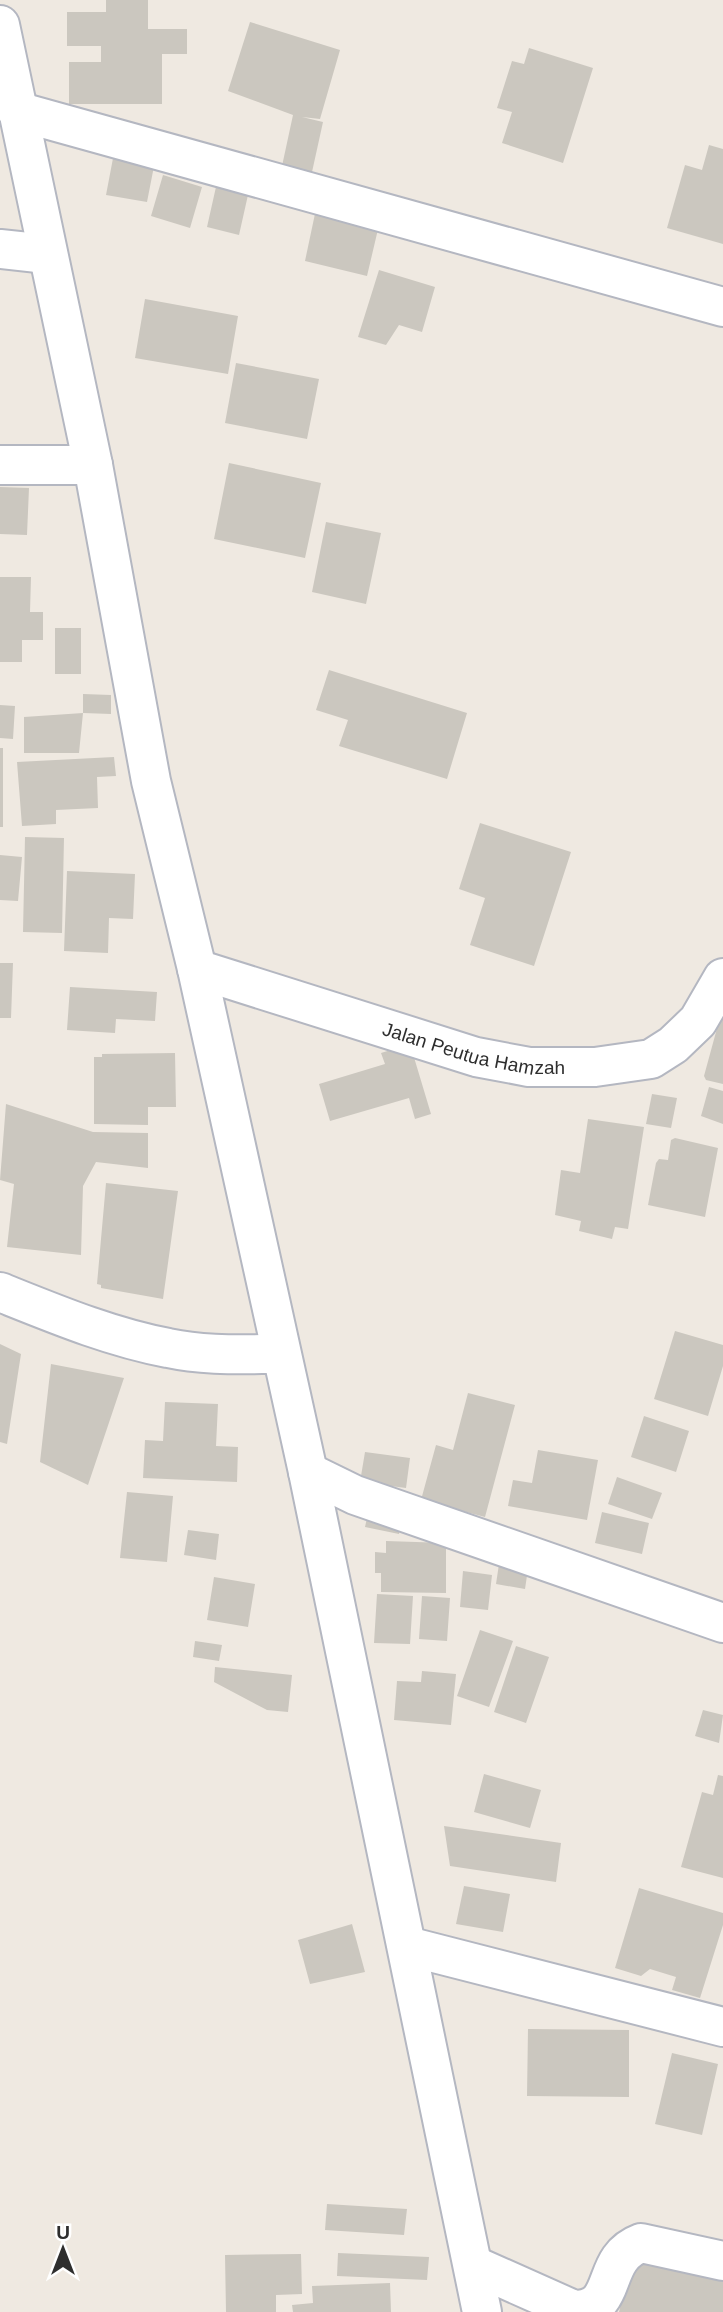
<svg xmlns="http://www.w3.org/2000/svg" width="723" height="2312" font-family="Helvetica,sans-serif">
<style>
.building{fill:#cbc7bf}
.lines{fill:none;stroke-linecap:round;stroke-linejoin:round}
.street-casing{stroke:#b4b7c1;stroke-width:42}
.secondary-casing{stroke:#b4b7c1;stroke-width:42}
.street{stroke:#fff;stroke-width:38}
.secondary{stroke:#fff;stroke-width:38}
.labels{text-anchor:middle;stroke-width:7;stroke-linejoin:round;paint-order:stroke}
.street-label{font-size:19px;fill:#2e2e2e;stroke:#fff}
</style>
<rect width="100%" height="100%" fill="#efe9e1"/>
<!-- building -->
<path class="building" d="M 106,0 L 148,0 L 148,29 L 187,29 L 187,54 L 162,54 L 162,104 L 69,104 L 69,62 L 101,62 L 101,46 L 67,46 L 67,12 L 106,12 Z
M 250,22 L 340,50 L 320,119 L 302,117 L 323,122 L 312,172 L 282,166 L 293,115 L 228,91 Z
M 529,48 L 593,68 L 563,163 L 502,143 L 512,112 L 497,108 L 512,61 L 524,64 Z
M 709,145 L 723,149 L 723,244 L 667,228 L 685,165 L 702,170 Z
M 114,153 L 155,161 L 147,202 L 106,195 Z
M 163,175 L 202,187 L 190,228 L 151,216 Z
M 218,178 L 250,186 L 239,235 L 207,227 Z
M 316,209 L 379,225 L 367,276 L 305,261 Z
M 379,270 L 435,287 L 422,332 L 399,325 L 386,345 L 358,337 Z
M 145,299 L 238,316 L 228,374 L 135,358 Z
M 236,363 L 319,379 L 307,439 L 225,423 Z
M 229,463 L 321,483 L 305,558 L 214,539 Z
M 0,487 L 29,488 L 27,535 L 0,534 Z
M 326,522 L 381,533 L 366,604 L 312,592 Z
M 0,577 L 31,577 L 30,612 L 43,612 L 43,640 L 22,640 L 22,662 L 0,662 Z
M 55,628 L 81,628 L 81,674 L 55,674 Z
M 329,670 L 467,713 L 447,779 L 339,746 L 348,720 L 316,710 Z
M 83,694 L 111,695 L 111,714 L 83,713 L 79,753 L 24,753 L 24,717 L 83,713 Z
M 0,705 L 15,706 L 13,739 L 0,738 Z
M 0,748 L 3,748 L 3,827 L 0,827 Z
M 114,757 L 116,776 L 97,777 L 98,808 L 56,810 L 56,824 L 22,826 L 17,762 Z
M 480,823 L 571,852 L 534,966 L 470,945 L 485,898 L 459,889 Z
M 25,837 L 64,838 L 62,933 L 23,932 Z
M 0,855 L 22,857 L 18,901 L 0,900 Z
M 67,871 L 135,874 L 133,919 L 109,918 L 108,953 L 64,951 Z
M 0,963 L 13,963 L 11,1018 L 0,1018 Z
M 70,987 L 157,992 L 155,1021 L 116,1019 L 115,1033 L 67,1030 Z
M 722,1010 L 723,1010 L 723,1084 L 706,1080 L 704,1076 Z
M 410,1044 L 431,1114 L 415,1119 L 409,1098 L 330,1121 L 319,1084 L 385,1064 L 381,1053 Z
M 175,1053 L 176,1107 L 148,1107 L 148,1125 L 94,1124 L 94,1057 L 102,1057 L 102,1054 Z
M 709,1087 L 723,1091 L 723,1124 L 701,1116 Z
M 652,1094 L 677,1098 L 671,1128 L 646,1124 Z
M 6,1104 L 93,1132 L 148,1133 L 148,1168 L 96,1162 L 83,1186 L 81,1255 L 7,1247 L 14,1184 L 0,1180 Z
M 588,1119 L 644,1127 L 628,1229 L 615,1227 L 612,1239 L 579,1231 L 581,1221 L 555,1215 L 561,1170 L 580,1173 Z
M 675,1138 L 718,1148 L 705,1217 L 648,1205 L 656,1163 L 659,1159 L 668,1160 L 671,1140 Z
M 106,1183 L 178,1191 L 163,1299 L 101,1288 L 101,1285 L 97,1284 Z
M 675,1331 L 723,1345 L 723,1366 L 708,1416 L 654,1399 Z
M 0,1344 L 21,1354 L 7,1444 L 0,1442 Z
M 51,1364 L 124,1378 L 88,1485 L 40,1462 Z
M 468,1393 L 515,1405 L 485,1517 L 421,1500 L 436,1445 L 453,1450 Z
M 165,1402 L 218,1404 L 216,1446 L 238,1447 L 237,1482 L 143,1478 L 145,1440 L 163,1441 Z
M 644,1416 L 689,1431 L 676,1472 L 631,1457 Z
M 538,1450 L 598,1460 L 587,1520 L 508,1506 L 513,1480 L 532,1483 Z
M 365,1452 L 410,1458 L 406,1488 L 360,1482 Z
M 617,1477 L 662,1493 L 652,1519 L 608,1504 Z
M 127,1492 L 173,1496 L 167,1562 L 120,1558 Z
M 369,1509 L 402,1517 L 399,1534 L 365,1527 Z
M 602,1512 L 649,1523 L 642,1554 L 595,1543 Z
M 188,1530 L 219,1534 L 216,1560 L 184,1555 Z
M 386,1541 L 446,1543 L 446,1593 L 381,1592 L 381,1573 L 375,1573 L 375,1552 L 386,1553 Z
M 499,1564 L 528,1569 L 525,1589 L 496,1584 Z
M 463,1571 L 492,1575 L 488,1610 L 460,1607 Z
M 214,1577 L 255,1584 L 248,1627 L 207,1620 Z
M 377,1594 L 413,1596 L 410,1644 L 374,1643 Z
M 422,1596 L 450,1598 L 447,1641 L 419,1639 Z
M 480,1630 L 513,1641 L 489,1707 L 457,1696 Z
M 195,1641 L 222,1645 L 219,1661 L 193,1657 Z
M 516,1646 L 549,1657 L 526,1723 L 494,1712 Z
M 215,1667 L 292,1675 L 288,1712 L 267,1710 L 214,1682 Z
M 422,1671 L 456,1674 L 451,1725 L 394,1720 L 397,1681 L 421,1682 Z
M 703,1710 L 723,1715 L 719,1743 L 695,1736 Z
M 484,1774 L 541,1790 L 530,1828 L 474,1812 Z
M 718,1775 L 723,1776 L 723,1878 L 681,1867 L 702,1792 L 713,1795 Z
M 444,1826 L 561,1843 L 556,1882 L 450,1866 Z
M 464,1886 L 510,1894 L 503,1932 L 456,1924 Z
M 639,1888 L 723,1913 L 723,1925 L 700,1998 L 672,1990 L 676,1977 L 650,1969 L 641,1976 L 615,1968 Z
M 352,1924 L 365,1972 L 310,1984 L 298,1940 Z
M 528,2029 L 629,2030 L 629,2097 L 527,2096 Z
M 672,2053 L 718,2064 L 702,2135 L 655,2124 Z
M 327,2204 L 407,2209 L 404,2235 L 325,2230 Z
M 338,2253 L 429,2257 L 427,2280 L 337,2276 Z
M 301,2254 L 302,2294 L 276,2295 L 276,2312 L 226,2312 L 225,2255 Z
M 631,2261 L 723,2281 L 723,2312 L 619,2312 Z
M 390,2283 L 391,2312 L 293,2312 L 292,2305 L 313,2303 L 312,2286 Z"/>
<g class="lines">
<defs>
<g id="street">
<path d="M 17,111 L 723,307"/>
<path d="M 0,249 L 47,254"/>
<path d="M 0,465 L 93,465"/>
<path id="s1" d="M 197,969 L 476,1057 L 529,1067 L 595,1067 L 651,1059 L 673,1045 L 698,1021 L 723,978"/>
<path d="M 0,1292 C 55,1314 110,1337 168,1348 C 205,1356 243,1354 281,1354"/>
<path d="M 308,1472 L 355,1495 L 723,1623"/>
<path d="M 407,1946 L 723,2027"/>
<path d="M 473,2265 L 574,2310 C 621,2310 598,2259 641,2243 L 723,2261"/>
</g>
<path id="secondary" d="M 0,25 L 93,465 L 151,781 L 197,969 L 308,1472 L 482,2312"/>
</defs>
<!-- street casing -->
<use href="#street" class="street-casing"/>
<!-- secondary casing -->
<use href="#secondary" class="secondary-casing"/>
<!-- street -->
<use href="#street" class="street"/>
<!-- secondary -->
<use href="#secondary" class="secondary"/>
</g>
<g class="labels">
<!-- street labels -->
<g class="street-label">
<text dy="7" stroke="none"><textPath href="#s1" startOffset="289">Jalan Peutua Hamzah</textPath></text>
</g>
</g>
<!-- north arrow -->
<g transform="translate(63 2249)" stroke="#ffffff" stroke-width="5" paint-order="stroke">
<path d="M0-5L12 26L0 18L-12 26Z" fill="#2e2e2e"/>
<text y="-10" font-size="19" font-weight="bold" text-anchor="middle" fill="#2e2e2e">U</text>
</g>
</svg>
